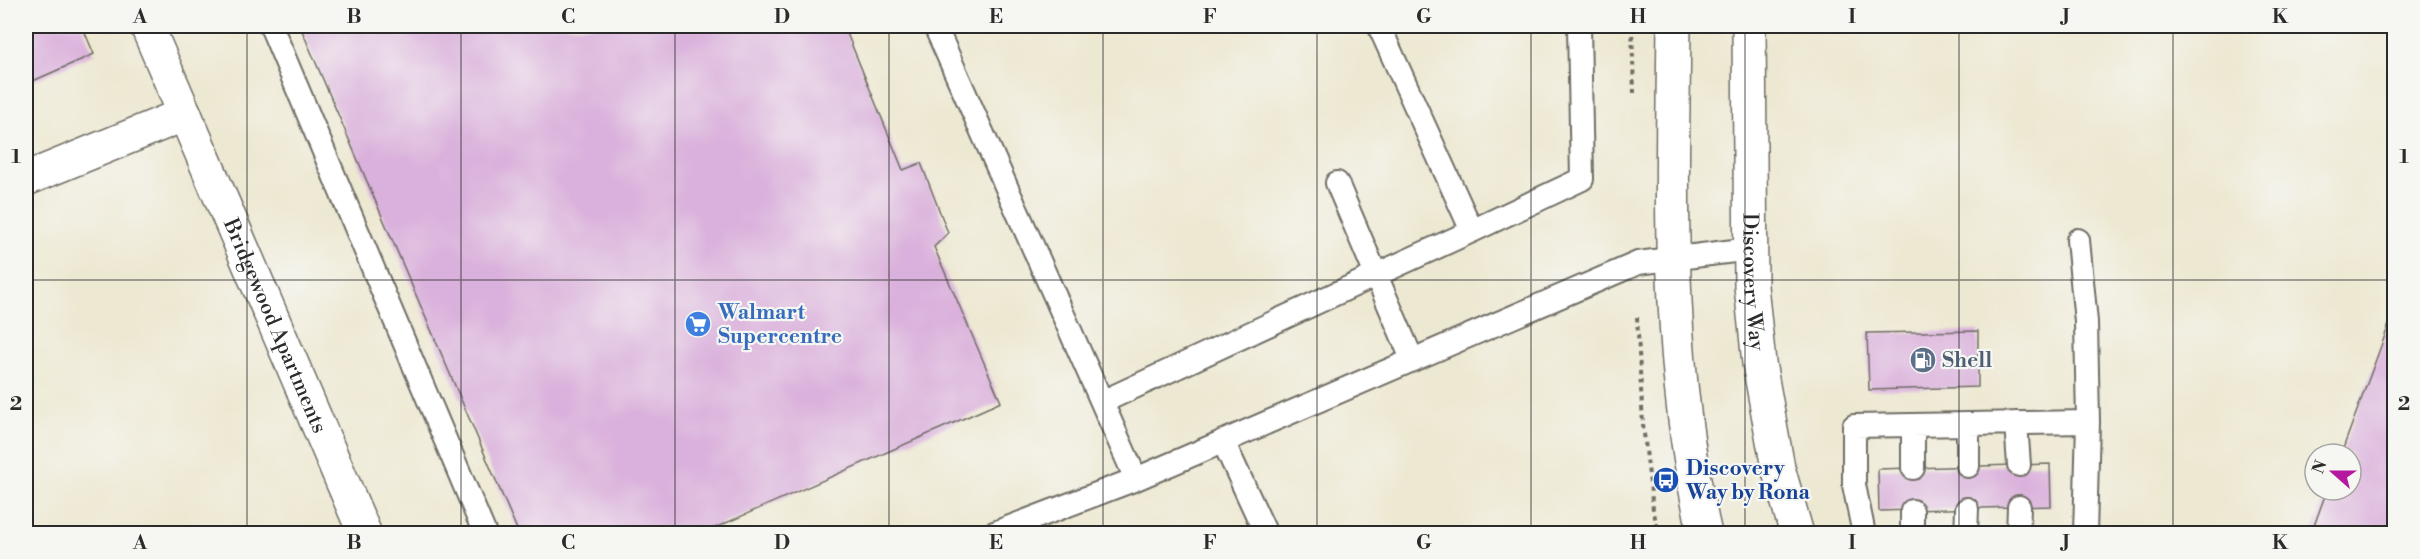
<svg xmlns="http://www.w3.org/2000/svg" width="2420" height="559" font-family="'Libre Bodoni',serif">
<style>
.building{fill:#dab1dc}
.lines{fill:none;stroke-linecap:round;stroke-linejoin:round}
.service-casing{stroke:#6f6d65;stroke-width:26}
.minor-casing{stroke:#6f6d65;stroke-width:36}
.tertiary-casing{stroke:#6f6d65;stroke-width:36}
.path{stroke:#6f6d65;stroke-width:4;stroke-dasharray:4.5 4.5;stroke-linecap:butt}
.service{stroke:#fff;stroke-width:22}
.minor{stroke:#fff;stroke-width:33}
.tertiary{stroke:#fff;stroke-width:33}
.grid{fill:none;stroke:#2b2b2b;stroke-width:1.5;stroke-opacity:0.55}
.labels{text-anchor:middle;stroke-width:4.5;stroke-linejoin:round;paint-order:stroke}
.street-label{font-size:21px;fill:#2b2b2b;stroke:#f6f6f2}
.shop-label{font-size:21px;font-weight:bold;fill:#366cbe;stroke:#f6f6f2;text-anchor:start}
.service-label{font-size:21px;font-weight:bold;fill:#4e5e75;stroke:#f6f6f2;text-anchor:start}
.transit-label{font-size:21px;font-weight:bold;fill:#164399;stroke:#f6f6f2;text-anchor:start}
.neatline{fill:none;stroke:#2b2b2b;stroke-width:2}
.grid-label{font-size:20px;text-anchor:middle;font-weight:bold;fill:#2b2b2b}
</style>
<rect width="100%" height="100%" fill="#f6f6f2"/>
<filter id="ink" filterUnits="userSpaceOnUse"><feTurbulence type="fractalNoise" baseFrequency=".0167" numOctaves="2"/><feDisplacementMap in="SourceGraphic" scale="12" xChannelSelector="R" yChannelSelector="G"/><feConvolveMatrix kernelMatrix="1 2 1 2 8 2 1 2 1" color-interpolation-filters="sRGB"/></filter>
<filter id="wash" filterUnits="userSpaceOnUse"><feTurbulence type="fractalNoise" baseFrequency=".008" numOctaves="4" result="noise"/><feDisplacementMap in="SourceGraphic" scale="24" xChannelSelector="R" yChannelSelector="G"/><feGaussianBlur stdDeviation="1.35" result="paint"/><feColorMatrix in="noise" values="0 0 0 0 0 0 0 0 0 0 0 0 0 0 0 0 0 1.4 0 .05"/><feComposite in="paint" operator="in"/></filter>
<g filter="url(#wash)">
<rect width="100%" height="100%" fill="#ede8d1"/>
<g id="blocks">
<!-- building -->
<path class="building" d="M 26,26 L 82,26 L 94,54 L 26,84 Z
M 300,26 L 844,26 L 903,170 L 921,163 L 948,233 L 934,247 L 1001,402 L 701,534 L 519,534 Z
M 2394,311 L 2394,534 L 2311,534 L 2327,490 L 2351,490 L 2351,454 L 2341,454 Z
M 1978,331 L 1978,387 L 1869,390 L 1867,333 Z
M 2050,464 L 2051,506 L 1879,511 L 1878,469 Z"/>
</g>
</g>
<g filter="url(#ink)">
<use href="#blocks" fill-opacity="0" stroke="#6f6d65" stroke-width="1.5"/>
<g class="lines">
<defs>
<path id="service" d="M 271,26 L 485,534
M 935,26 L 1136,479 L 1638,263 L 1750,249
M 1379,26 L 1472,231 L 1376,275 L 1412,359
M 1472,231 L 1582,179 L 1579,26
M 2078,240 L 2086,322 L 2088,422 L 2085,534
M 1102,402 L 1376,275 L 1337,183
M 2016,423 L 2019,465
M 1968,424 L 1968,466
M 1223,441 L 1266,534
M 1913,468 L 1913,425
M 1912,511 L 1912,534
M 992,534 L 1136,479
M 1864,534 L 1854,485 L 1854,426 L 2088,422
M 1966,534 L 1967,509
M 2018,534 L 2019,507"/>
<g id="minor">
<path id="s1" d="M 147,26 L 364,532 L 361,534"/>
<path d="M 26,179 L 185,114"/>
</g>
<g id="tertiary">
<path d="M 1674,26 C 1672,196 1666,366 1705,534"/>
<path id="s2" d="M 1749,26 L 1751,286 L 1759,363 L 1778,468 L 1797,534"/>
</g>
</defs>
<!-- service casing -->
<use href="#service" class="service-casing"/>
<!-- minor casing -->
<use href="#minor" class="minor-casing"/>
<!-- tertiary casing -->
<use href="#tertiary" class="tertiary-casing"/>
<!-- path -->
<path class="path" d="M 1632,26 L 1634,93
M 1637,317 L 1643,425 L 1653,509 L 1659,534"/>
<!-- service -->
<use href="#service" class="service"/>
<!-- minor -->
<use href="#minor" class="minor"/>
<!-- tertiary -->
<use href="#tertiary" class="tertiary"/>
</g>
</g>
<!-- grid -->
<path class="grid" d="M 247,26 L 247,534M 461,26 L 461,534M 675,26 L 675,534M 889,26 L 889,534M 1103,26 L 1103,534M 1317,26 L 1317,534M 1531,26 L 1531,534M 1745,26 L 1745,534M 1959,26 L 1959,534M 2173,26 L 2173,534M 26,280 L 2394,280"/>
<!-- icons -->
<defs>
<symbol id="supermarket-disc" viewBox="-11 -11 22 22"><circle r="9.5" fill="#3f7fe0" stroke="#f6f6f2"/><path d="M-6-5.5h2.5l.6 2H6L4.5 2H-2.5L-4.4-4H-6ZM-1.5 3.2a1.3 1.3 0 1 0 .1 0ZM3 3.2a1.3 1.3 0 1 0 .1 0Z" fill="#fff"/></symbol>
<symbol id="fuel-disc" viewBox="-11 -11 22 22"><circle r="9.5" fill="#5c6f8a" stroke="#f6f6f2"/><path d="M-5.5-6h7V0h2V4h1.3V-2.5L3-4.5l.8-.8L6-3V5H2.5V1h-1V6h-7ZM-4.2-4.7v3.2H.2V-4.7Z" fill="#fff"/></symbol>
<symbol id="bus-disc" viewBox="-11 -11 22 22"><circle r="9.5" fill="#1a4fb4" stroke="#f6f6f2"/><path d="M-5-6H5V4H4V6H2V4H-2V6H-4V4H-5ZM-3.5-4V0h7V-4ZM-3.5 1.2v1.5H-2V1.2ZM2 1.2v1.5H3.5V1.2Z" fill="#fff"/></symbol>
</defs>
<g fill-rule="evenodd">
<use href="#supermarket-disc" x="683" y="309" width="30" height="30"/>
<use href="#fuel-disc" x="1908" y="345" width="30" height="30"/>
<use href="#bus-disc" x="1651" y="465" width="30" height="30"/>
</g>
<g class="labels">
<!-- street labels -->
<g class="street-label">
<text dy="7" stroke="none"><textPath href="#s2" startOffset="256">Discovery Way</textPath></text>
<text dy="7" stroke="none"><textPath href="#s1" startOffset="326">Bridgewood Apartments</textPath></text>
</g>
<!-- shop labels -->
<g class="shop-label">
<text x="718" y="319">Walmart<tspan x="718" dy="24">Supercentre</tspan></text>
</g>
<!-- service labels -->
<g class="service-label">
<text x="1942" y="367">Shell</text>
</g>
<!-- transit labels -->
<g class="transit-label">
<text x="1686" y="475">Discovery<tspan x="1686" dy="24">Way by Rona</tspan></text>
</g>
</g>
<!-- margin -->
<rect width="2420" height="559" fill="none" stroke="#f6f6f2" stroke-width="66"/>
<!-- north arrow -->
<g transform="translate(2333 472) rotate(291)"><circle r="28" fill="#f6f6f2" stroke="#a5a5a2" stroke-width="1.5"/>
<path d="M0-4.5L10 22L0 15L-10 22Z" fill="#b5179e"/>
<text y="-9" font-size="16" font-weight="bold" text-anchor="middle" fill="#2b2b2b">N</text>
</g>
<rect x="33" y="33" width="2354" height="493" class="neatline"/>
<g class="grid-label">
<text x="140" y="23">A</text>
<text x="354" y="23">B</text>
<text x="568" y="23">C</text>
<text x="782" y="23">D</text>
<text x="996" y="23">E</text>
<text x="1210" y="23">F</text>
<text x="1424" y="23">G</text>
<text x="1638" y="23">H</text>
<text x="1852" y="23">I</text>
<text x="2066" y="23">J</text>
<text x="2280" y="23">K</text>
<text x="16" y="163">1</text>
<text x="2404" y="163">1</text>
<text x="16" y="410">2</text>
<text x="2404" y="410">2</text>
<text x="140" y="549">A</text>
<text x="354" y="549">B</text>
<text x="568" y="549">C</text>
<text x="782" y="549">D</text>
<text x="996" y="549">E</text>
<text x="1210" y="549">F</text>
<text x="1424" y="549">G</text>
<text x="1638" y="549">H</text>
<text x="1852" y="549">I</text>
<text x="2066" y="549">J</text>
<text x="2280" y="549">K</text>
</g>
</svg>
